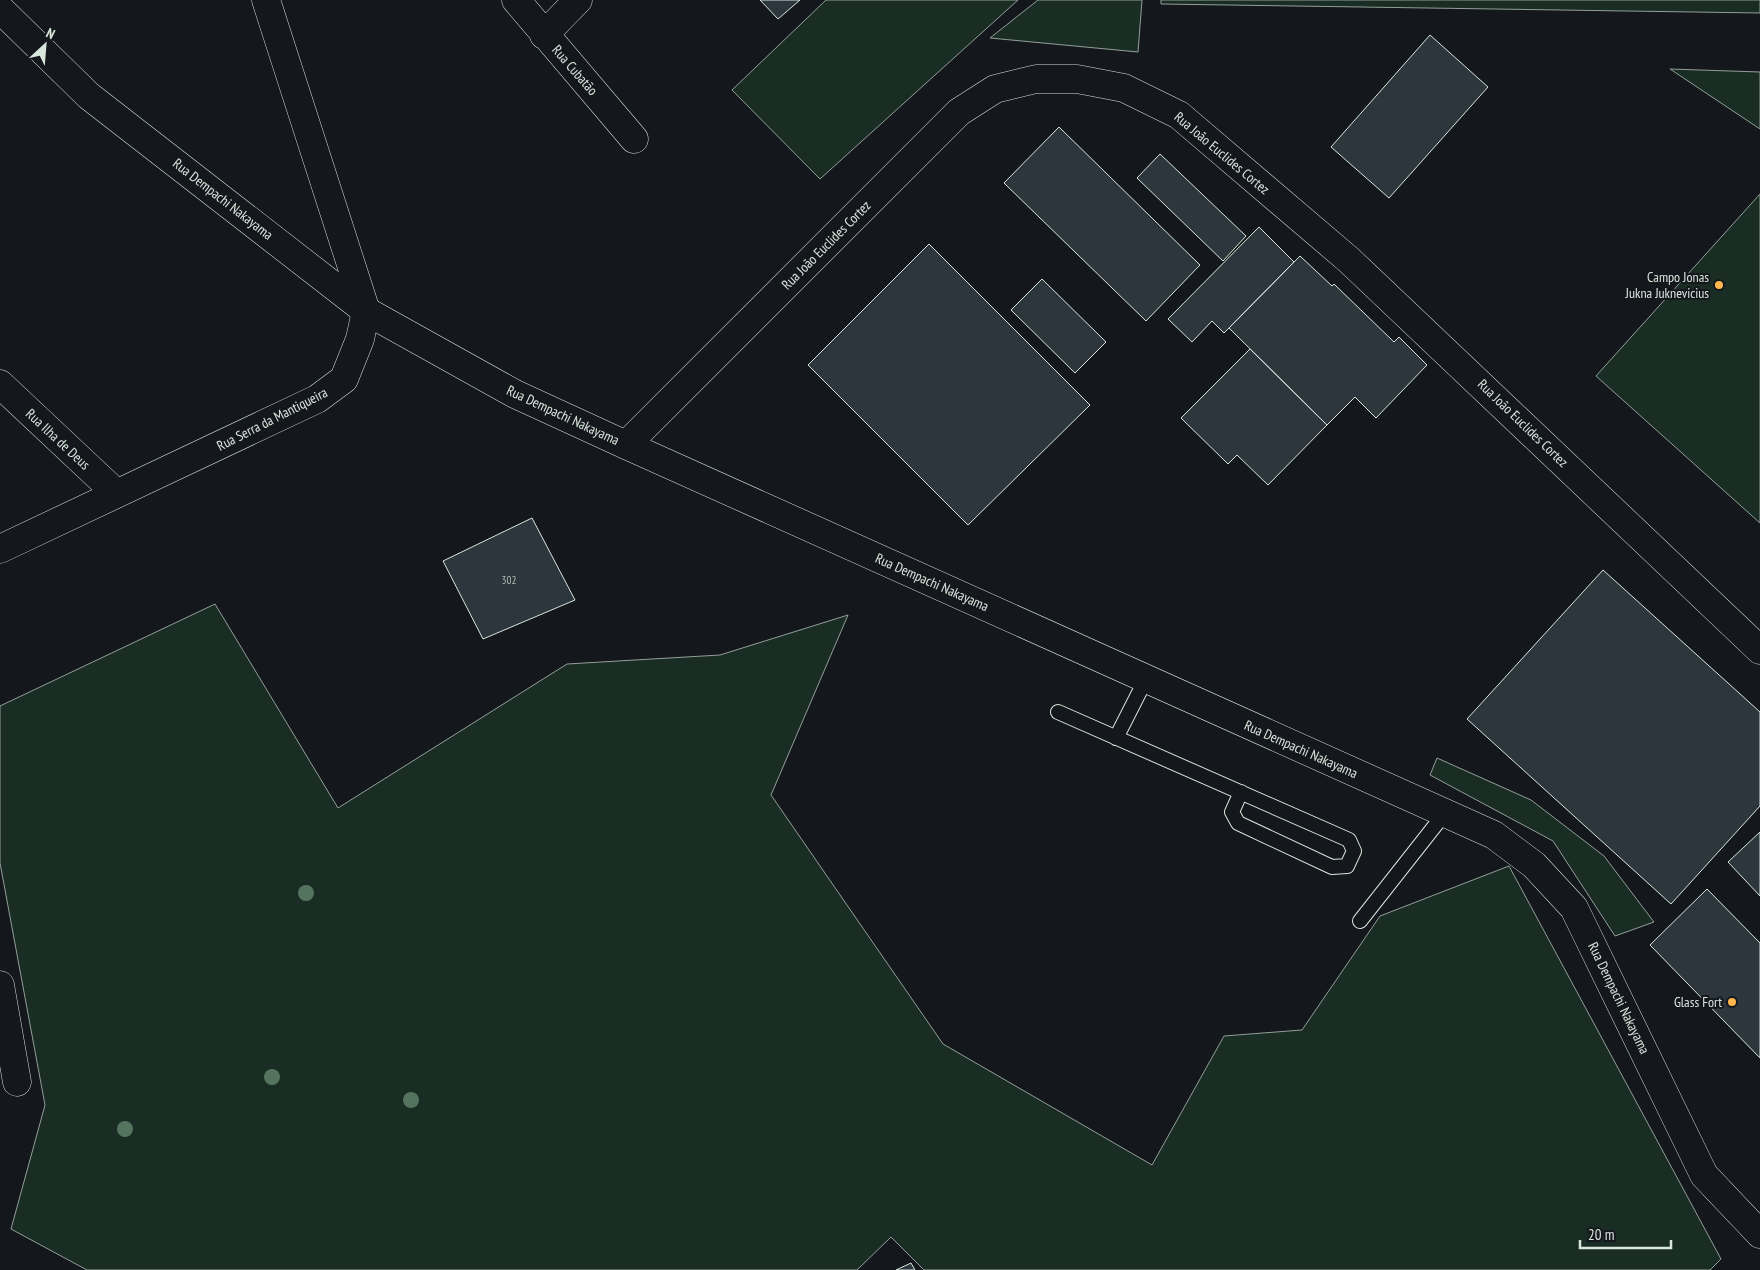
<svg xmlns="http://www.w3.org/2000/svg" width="1760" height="1270" font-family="'PT Sans Narrow',sans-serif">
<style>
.green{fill:#1a2d24;stroke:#939e99}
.building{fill:#2c363c;stroke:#d8e6dc}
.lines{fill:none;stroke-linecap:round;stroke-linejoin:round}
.service-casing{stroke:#d8e6dc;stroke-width:16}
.minor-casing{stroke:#d8e6dc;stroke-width:29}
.tertiary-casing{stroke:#d8e6dc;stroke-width:29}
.service{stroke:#14181c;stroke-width:14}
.minor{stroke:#14181c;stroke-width:28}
.tertiary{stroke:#14181c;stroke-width:28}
.tree{fill:#55745f}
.poi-dot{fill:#ffb74d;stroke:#14181c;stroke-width:2}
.labels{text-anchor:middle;stroke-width:4;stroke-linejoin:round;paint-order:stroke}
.number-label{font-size:11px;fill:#adbab4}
.street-label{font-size:14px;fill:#d8e6dc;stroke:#14181c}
.poi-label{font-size:14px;fill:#d8e6dc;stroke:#14181c;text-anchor:end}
</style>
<rect width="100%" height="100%" fill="#14181c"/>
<!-- green -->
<path class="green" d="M 826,0 L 1018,0 L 820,179 L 732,90 Z
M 1038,0 L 1142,0 L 1138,52 L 990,38 Z
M 1161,0 L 1760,0 L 1760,13 L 1161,4 Z
M 1670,69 L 1760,72 L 1760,129 Z
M 1760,194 L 1760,523 L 1596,376 Z
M 215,604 L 338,808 L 567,664 L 720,655 L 848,615 L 771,795 L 943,1044 L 1152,1165 L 1224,1036 L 1302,1030 L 1380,916 L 1509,866 L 1721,1259 L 1710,1270 L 924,1270 L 891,1237 L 857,1270 L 87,1270 L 11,1229 L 45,1105 L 0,863 L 0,706 Z
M 1437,758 L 1531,800 L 1604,856 L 1654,922 L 1615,936 L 1553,841 L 1430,775 Z"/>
<!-- building -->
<path class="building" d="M 760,0 L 800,0 L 778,19 Z
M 1430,35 L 1488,87 L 1389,198 L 1331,147 Z
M 1059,127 L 1200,265 L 1146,321 L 1004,183 Z
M 1160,154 L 1246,236 L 1223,261 L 1137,178 Z
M 1259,227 L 1294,262 L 1224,333 L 1212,321 L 1192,342 L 1168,319 Z
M 929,244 L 1090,405 L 968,525 L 808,365 Z
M 1300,256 L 1332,286 L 1334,284 L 1394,342 L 1399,337 L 1427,365 L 1376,418 L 1355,397 L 1327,425 L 1229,328 Z
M 1042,279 L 1106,342 L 1075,373 L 1011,310 Z
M 1250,349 L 1327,425 L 1268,485 L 1237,455 L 1228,464 L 1181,418 Z
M 532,518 L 575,600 L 483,639 L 443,561 Z
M 1603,570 L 1760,712 L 1760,806 L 1671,904 L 1467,719 Z
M 1760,832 L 1760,896 L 1728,862 Z
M 1707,889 L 1760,943 L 1760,1058 L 1650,945 Z
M 911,1263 L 915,1270 L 896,1270 Z"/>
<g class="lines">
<defs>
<path id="service" d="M 1058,712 L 1349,840 L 1354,851 L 1347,866 L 1332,867 L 1238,823 L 1232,812 L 1241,792
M 1116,738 L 1146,679
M 1360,921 L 1445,813"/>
<path id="minor" d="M 516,0 L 634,139
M 544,35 L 578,0
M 0,384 L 116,493
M 626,445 L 959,112 L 995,89 L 1036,79 L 1077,79 L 1124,88 L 1179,115 L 1349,260 L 1760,650
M 0,549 L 317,399 L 344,379 L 360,339 L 366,311 L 266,0
M 0,985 L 17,1082"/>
<path id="tertiary" d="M 0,9 L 89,96 L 366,311 L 515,394 L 626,445 L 1494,835 L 1534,865 L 1574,908 L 1704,1175 L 1760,1234"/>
</defs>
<!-- service casing -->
<use href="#service" class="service-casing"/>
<!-- minor casing -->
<use href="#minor" class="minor-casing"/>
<!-- tertiary casing -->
<use href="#tertiary" class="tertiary-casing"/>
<!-- service -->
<use href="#service" class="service"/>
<!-- minor -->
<use href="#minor" class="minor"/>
<!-- tertiary -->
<use href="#tertiary" class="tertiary"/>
</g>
<!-- trees -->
<g class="tree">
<circle cx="306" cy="893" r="8"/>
<circle cx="272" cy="1077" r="8"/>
<circle cx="411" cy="1100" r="8"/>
<circle cx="125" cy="1129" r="8"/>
</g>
<!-- markers -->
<g class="poi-dot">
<circle cx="1719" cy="285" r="5"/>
<circle cx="1732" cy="1002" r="5"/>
</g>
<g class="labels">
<!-- number labels -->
<g class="number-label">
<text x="509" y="584">302</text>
</g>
<!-- street labels -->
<g class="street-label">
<text transform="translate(575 70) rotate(49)" y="5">Rua Cubatão</text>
<text transform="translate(1222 153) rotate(40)" y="5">Rua João Euclides Cortez</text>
<text transform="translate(223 199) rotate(38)" y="5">Rua Dempachi Nakayama</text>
<text transform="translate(826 245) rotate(-45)" y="5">Rua João Euclides Cortez</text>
<text transform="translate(563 415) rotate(25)" y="5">Rua Dempachi Nakayama</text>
<text transform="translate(272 419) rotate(-27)" y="5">Rua Serra da Mantiqueira</text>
<text transform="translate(1523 423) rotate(44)" y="5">Rua João Euclides Cortez</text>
<text transform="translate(58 439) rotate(43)" y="5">Rua Ilha de Deus</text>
<text transform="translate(932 582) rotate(24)" y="5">Rua Dempachi Nakayama</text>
<text transform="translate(1301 749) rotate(24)" y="5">Rua Dempachi Nakayama</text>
<text transform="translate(1619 998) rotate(64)" y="5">Rua Dempachi Nakayama</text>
</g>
<!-- poi labels -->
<g class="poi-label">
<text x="1709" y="282">Campo Jonas<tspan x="1709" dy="16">Jukna Juknevicius</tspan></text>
<text x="1722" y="1007">Glass Fort</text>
</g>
</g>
<!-- north arrow -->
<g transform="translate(45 45) rotate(26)" stroke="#14181c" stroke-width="4" paint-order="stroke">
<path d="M0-4L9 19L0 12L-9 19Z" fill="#d8e6dc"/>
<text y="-8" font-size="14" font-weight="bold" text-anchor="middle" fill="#d8e6dc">N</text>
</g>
<!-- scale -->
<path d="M1580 1240v8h91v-8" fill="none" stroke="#d8e6dc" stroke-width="2.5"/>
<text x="1588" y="1240" font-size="15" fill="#d8e6dc" stroke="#14181c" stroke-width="4" paint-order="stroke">20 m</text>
</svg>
